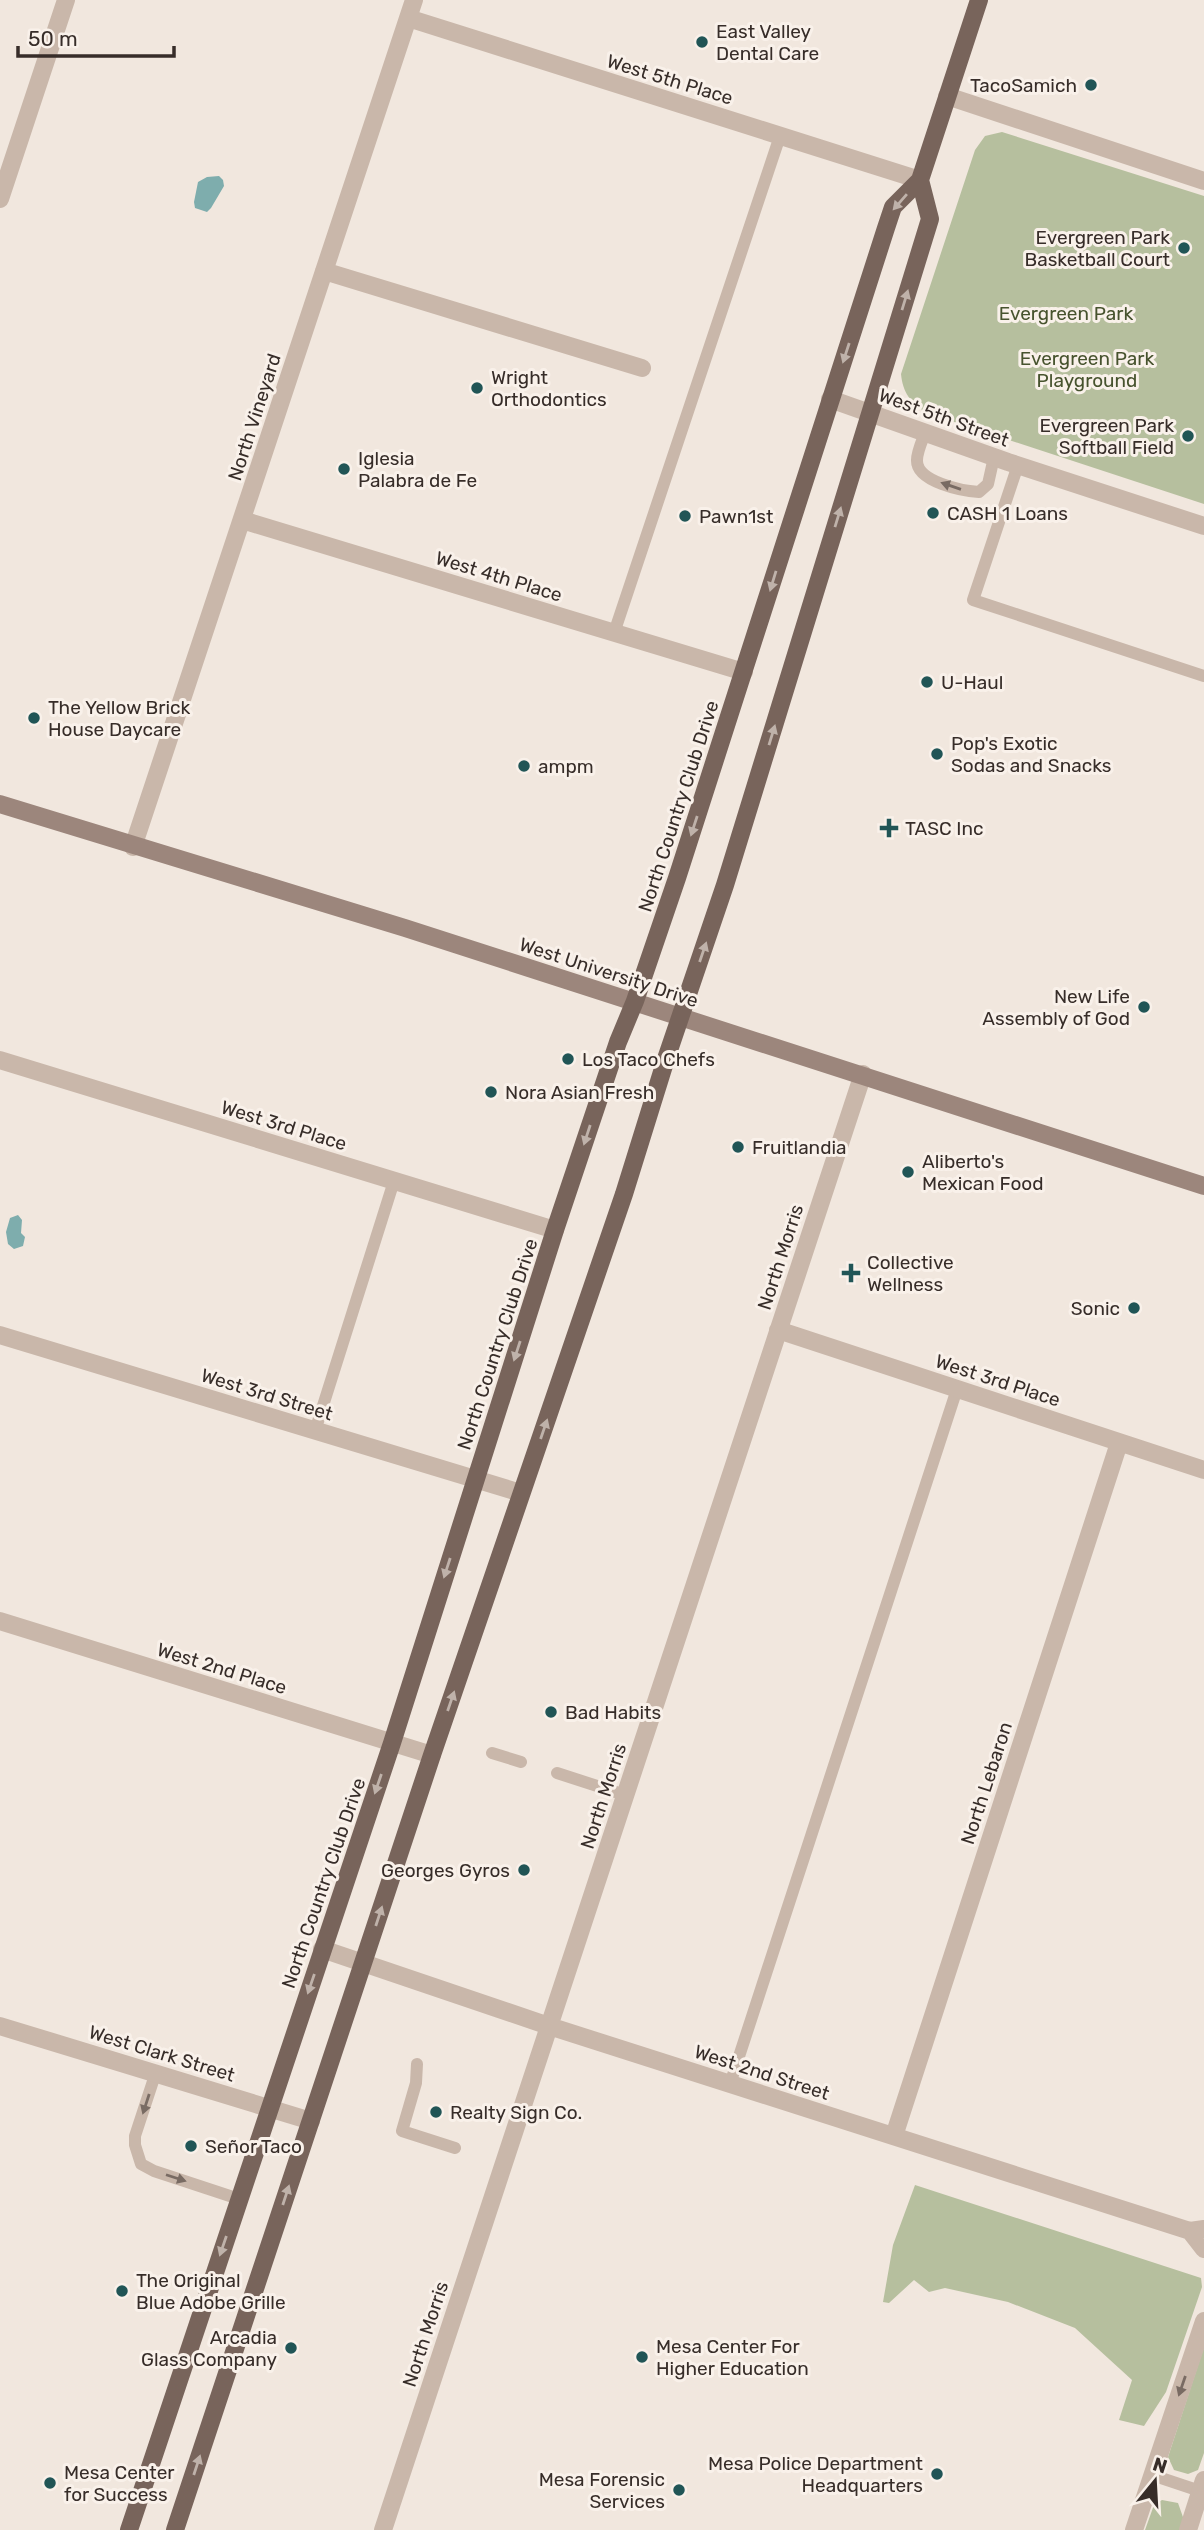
<svg xmlns="http://www.w3.org/2000/svg" width="1204" height="2530" font-family="Rubik,sans-serif">
<style>
.green{fill:#b6bf9e}
.water{fill:#7eadad}
.lines{fill:none;stroke-linecap:round;stroke-linejoin:round}
.lane{stroke:#c9b7aa;stroke-width:12}
.street{stroke:#c9b7aa;stroke-width:18}
.secondary{stroke:#9c867c;stroke-width:18}
.primary{stroke:#78645b;stroke-width:18}
.oneway{fill:#bfb2aa}
.oneway2{fill:#796b63}
.poi-dot{fill:#215556;stroke:#f9f1ea;stroke-width:2.5}
.labels{text-anchor:middle;stroke-width:6;stroke-linejoin:round;paint-order:stroke}
.poi-label{font-size:19px;fill:#372d29;stroke:#f9f1ea;text-anchor:start}
.street-label{font-size:19px;fill:#372d29;stroke:#f9f1ea}
.park-label{font-size:19px;fill:#47532e;stroke:#f9f1ea}
</style>
<rect width="100%" height="100%" fill="#f1e7de"/>
<!-- green -->
<path class="green" d="M 1002,132 L 1204,196 L 1204,504 L 927,413 C 910,402 903,393 901,374 L 975,150 L 985,136 Z
M 915,2185 L 1201,2278 L 1202,2287 L 1166,2392 L 1144,2426 L 1119,2420 L 1132,2380 L 1075,2328 L 1008,2302 L 945,2288 L 929,2292 L 914,2280 L 889,2303 L 883,2302 L 893,2245 Z
M 1204,2347 L 1204,2453 L 1198,2470 L 1188,2474 L 1174,2470 L 1168,2457 Z
M 1162,2500 L 1178,2503 L 1184,2520 L 1180,2530 L 1145,2530 L 1154,2505 Z"/>
<!-- water -->
<path class="water" d="M 219,176 L 223,180 L 224,186 L 211,208 L 207,212 L 195,208 L 194,202 L 198,182 L 207,177 Z
M 18,1215 L 22,1220 L 21,1233 L 25,1237 L 23,1246 L 14,1249 L 8,1244 L 6,1232 L 10,1218 Z"/>
<g class="lines">
<!-- lane -->
<path class="lane" d="M 925,433 C 922,441 917,452 917,460 C 916,482 963,491 979,492 L 988,484 L 994,457
M 1018,465 L 973,600 L 1204,676
M 614,633 L 780,136
M 315,1431 L 394,1181
M 492,1753 L 521,1762
M 557,1773 L 625,1795
M 417,2064 L 416,2083 L 402,2131 L 455,2148
M 156,2072 L 135,2136 L 135,2145 L 141,2164 L 154,2171 L 239,2199
M 730,2084 L 957,1389
M 1152,2475 L 1200,2491"/>
<!-- street -->
<path class="street" d="M 408,18 L 920,180
M 947,96 L 1204,181
M 0,199 L 66,0
M 324,271 L 642,368
M 830,399 L 1008,462 L 1204,526
M 242,520 L 744,672
M 133,847 L 414,0
M 0,1060 L 555,1230
M 778,1330 L 1204,1470
M 0,1335 L 521,1493
M 0,1621 L 432,1755
M 322,1949 L 549,2026 L 1190,2231 L 1204,2229
M 0,2026 L 311,2121
M 894,2136 L 1119,1443
M 1190,2231 L 1204,2249
M 383,2530 L 863,1074
M 1134,2530 L 1204,2321
M 1188,2530 L 1204,2480"/>
<!-- secondary -->
<path class="secondary" d="M 0,804 L 405,928 L 1204,1186"/>
<!-- primary -->
<path class="primary" d="M 129,2530 L 392,1743 L 555,1230 L 618,1042 L 635,1001 L 677,878 L 886,228 L 893,207 L 920,180 L 979,0
M 175,2530 L 432,1755 L 624,1194 L 666,1059 L 725,885 L 930,219 L 920,180"/>
</g>
<!-- one-way arrows -->
<defs><path id="oneway-solid" d="M-6-.8H1V-3.2L6.5 0L1 3.2V.8H-6Z" transform="scale(1.75)"/></defs>
<g class="oneway">
<use href="#oneway-solid" transform="translate(900 202) rotate(131)"/>
<use href="#oneway-solid" transform="translate(905 300) rotate(-73)"/>
<use href="#oneway-solid" transform="translate(846 353) rotate(108)"/>
<use href="#oneway-solid" transform="translate(838 517) rotate(-73)"/>
<use href="#oneway-solid" transform="translate(773 581) rotate(107)"/>
<use href="#oneway-solid" transform="translate(772 735) rotate(-73)"/>
<use href="#oneway-solid" transform="translate(694 826) rotate(108)"/>
<use href="#oneway-solid" transform="translate(703 952) rotate(-71)"/>
<use href="#oneway-solid" transform="translate(587 1135) rotate(108)"/>
<use href="#oneway-solid" transform="translate(517 1351) rotate(108)"/>
<use href="#oneway-solid" transform="translate(544 1429) rotate(-71)"/>
<use href="#oneway-solid" transform="translate(447 1568) rotate(108)"/>
<use href="#oneway-solid" transform="translate(451 1701) rotate(-71)"/>
<use href="#oneway-solid" transform="translate(378 1784) rotate(109)"/>
<use href="#oneway-solid" transform="translate(379 1916) rotate(-72)"/>
<use href="#oneway-solid" transform="translate(311 1984) rotate(109)"/>
<use href="#oneway-solid" transform="translate(286 2195) rotate(-72)"/>
<use href="#oneway-solid" transform="translate(223 2246) rotate(109)"/>
<use href="#oneway-solid" transform="translate(197 2465) rotate(-72)"/>
</g>
<g class="oneway2">
<use href="#oneway-solid" transform="translate(951 486) rotate(-161)"/>
<use href="#oneway-solid" transform="translate(146 2104) rotate(108)"/>
<use href="#oneway-solid" transform="translate(176 2178) rotate(18)"/>
<use href="#oneway-solid" transform="translate(1182 2386) rotate(109)"/>
</g>
<!-- markers -->
<g class="poi-dot">
<circle cx="702" cy="42" r="7"/>
<circle cx="1091" cy="85" r="7"/>
<circle cx="1184" cy="248" r="7"/>
<circle cx="477" cy="388" r="7"/>
<circle cx="1188" cy="436" r="7"/>
<circle cx="344" cy="469" r="7"/>
<circle cx="933" cy="513" r="7"/>
<circle cx="685" cy="516" r="7"/>
<circle cx="927" cy="682" r="7"/>
<circle cx="34" cy="718" r="7"/>
<circle cx="937" cy="754" r="7"/>
<circle cx="524" cy="766" r="7"/>
<path d="M885.5 817.5h7v7h7v7h-7v7h-7v-7h-7v-7h7z"/>
<circle cx="1144" cy="1007" r="7"/>
<circle cx="568" cy="1059" r="7"/>
<circle cx="491" cy="1092" r="7"/>
<circle cx="738" cy="1147" r="7"/>
<circle cx="908" cy="1172" r="7"/>
<path d="M847.5 1262.5h7v7h7v7h-7v7h-7v-7h-7v-7h7z"/>
<circle cx="1134" cy="1308" r="7"/>
<circle cx="551" cy="1712" r="7"/>
<circle cx="524" cy="1870" r="7"/>
<circle cx="436" cy="2112" r="7"/>
<circle cx="191" cy="2146" r="7"/>
<circle cx="122" cy="2291" r="7"/>
<circle cx="291" cy="2348" r="7"/>
<circle cx="642" cy="2357" r="7"/>
<circle cx="937" cy="2474" r="7"/>
<circle cx="50" cy="2483" r="7"/>
<circle cx="679" cy="2490" r="7"/>
</g>
<g class="labels">
<!-- poi labels -->
<g class="poi-label">
<text x="716" y="38">East Valley<tspan x="716" dy="22">Dental Care</tspan></text>
<text x="1077" y="92" text-anchor="end">TacoSamich</text>
<text x="1170" y="244" text-anchor="end">Evergreen Park<tspan x="1170" dy="22">Basketball Court</tspan></text>
<text x="491" y="384">Wright<tspan x="491" dy="22">Orthodontics</tspan></text>
<text x="1174" y="432" text-anchor="end">Evergreen Park<tspan x="1174" dy="22">Softball Field</tspan></text>
<text x="358" y="465">Iglesia<tspan x="358" dy="22">Palabra de Fe</tspan></text>
<text x="947" y="520">CASH 1 Loans</text>
<text x="699" y="523">Pawn1st</text>
<text x="941" y="689">U-Haul</text>
<text x="48" y="714">The Yellow Brick<tspan x="48" dy="22">House Daycare</tspan></text>
<text x="951" y="750">Pop's Exotic<tspan x="951" dy="22">Sodas and Snacks</tspan></text>
<text x="538" y="773">ampm</text>
<text x="905" y="835">TASC Inc</text>
<text x="1130" y="1003" text-anchor="end">New Life<tspan x="1130" dy="22">Assembly of God</tspan></text>
<text x="582" y="1066">Los Taco Chefs</text>
<text x="505" y="1099">Nora Asian Fresh</text>
<text x="752" y="1154">Fruitlandia</text>
<text x="922" y="1168">Aliberto's<tspan x="922" dy="22">Mexican Food</tspan></text>
<text x="867" y="1269">Collective<tspan x="867" dy="22">Wellness</tspan></text>
<text x="1120" y="1315" text-anchor="end">Sonic</text>
<text x="565" y="1719">Bad Habits</text>
<text x="510" y="1877" text-anchor="end">Georges Gyros</text>
<text x="450" y="2119">Realty Sign Co.</text>
<text x="205" y="2153">Señor Taco</text>
<text x="136" y="2287">The Original<tspan x="136" dy="22">Blue Adobe Grille</tspan></text>
<text x="277" y="2344" text-anchor="end">Arcadia<tspan x="277" dy="22">Glass Company</tspan></text>
<text x="656" y="2353">Mesa Center For<tspan x="656" dy="22">Higher Education</tspan></text>
<text x="923" y="2470" text-anchor="end">Mesa Police Department<tspan x="923" dy="22">Headquarters</tspan></text>
<text x="64" y="2479">Mesa Center<tspan x="64" dy="22">for Success</tspan></text>
<text x="665" y="2486" text-anchor="end">Mesa Forensic<tspan x="665" dy="22">Services</tspan></text>
</g>
<!-- street labels -->
<g class="street-label">
<text transform="translate(670 79) rotate(17)" y="7">West 5th Place</text>
<text transform="translate(254 417) rotate(-72)" y="7">North Vineyard</text>
<text transform="translate(944 417) rotate(20)" y="7">West 5th Street</text>
<text transform="translate(499 576) rotate(17)" y="7">West 4th Place</text>
<text transform="translate(678 806) rotate(-72)" y="7">North Country Club Drive</text>
<text transform="translate(609 972) rotate(18)" y="7">West University Drive</text>
<text transform="translate(284 1125) rotate(17)" y="7">West 3rd Place</text>
<text transform="translate(780 1257) rotate(-72)" y="7">North Morris</text>
<text transform="translate(497 1344) rotate(-72)" y="7">North Country Club Drive</text>
<text transform="translate(998 1380) rotate(18)" y="7">West 3rd Place</text>
<text transform="translate(267 1394) rotate(17)" y="7">West 3rd Street</text>
<text transform="translate(222 1668) rotate(17)" y="7">West 2nd Place</text>
<text transform="translate(986 1783) rotate(-72)" y="7">North Lebaron</text>
<text transform="translate(603 1796) rotate(-72)" y="7">North Morris</text>
<text transform="translate(323 1883) rotate(-71)" y="7">North Country Club Drive</text>
<text transform="translate(162 2053) rotate(17)" y="7">West Clark Street</text>
<text transform="translate(762 2072) rotate(18)" y="7">West 2nd Street</text>
<text transform="translate(425 2334) rotate(-72)" y="7">North Morris</text>
</g>
<!-- park labels -->
<g class="park-label">
<text x="1066" y="320">Evergreen Park</text>
<text x="1087" y="365">Evergreen Park<tspan x="1087" dy="22">Playground</tspan></text>
</g>
</g>
<!-- north arrow -->
<g transform="translate(1155 2481) rotate(18)" stroke="#f9f1ea" stroke-width="5" paint-order="stroke">
<path d="M0-5L12 26L0 18L-12 26Z" fill="#372d29"/>
<text y="-10" font-size="19" font-weight="bold" text-anchor="middle" fill="#372d29">N</text>
</g>
<!-- scale -->
<path d="M18 46v10h156v-10" fill="none" stroke="#372d29" stroke-width="3.5"/>
<text x="28" y="46" font-size="21" fill="#372d29" stroke="#f9f1ea" stroke-width="5" paint-order="stroke">50 m</text>
</svg>
